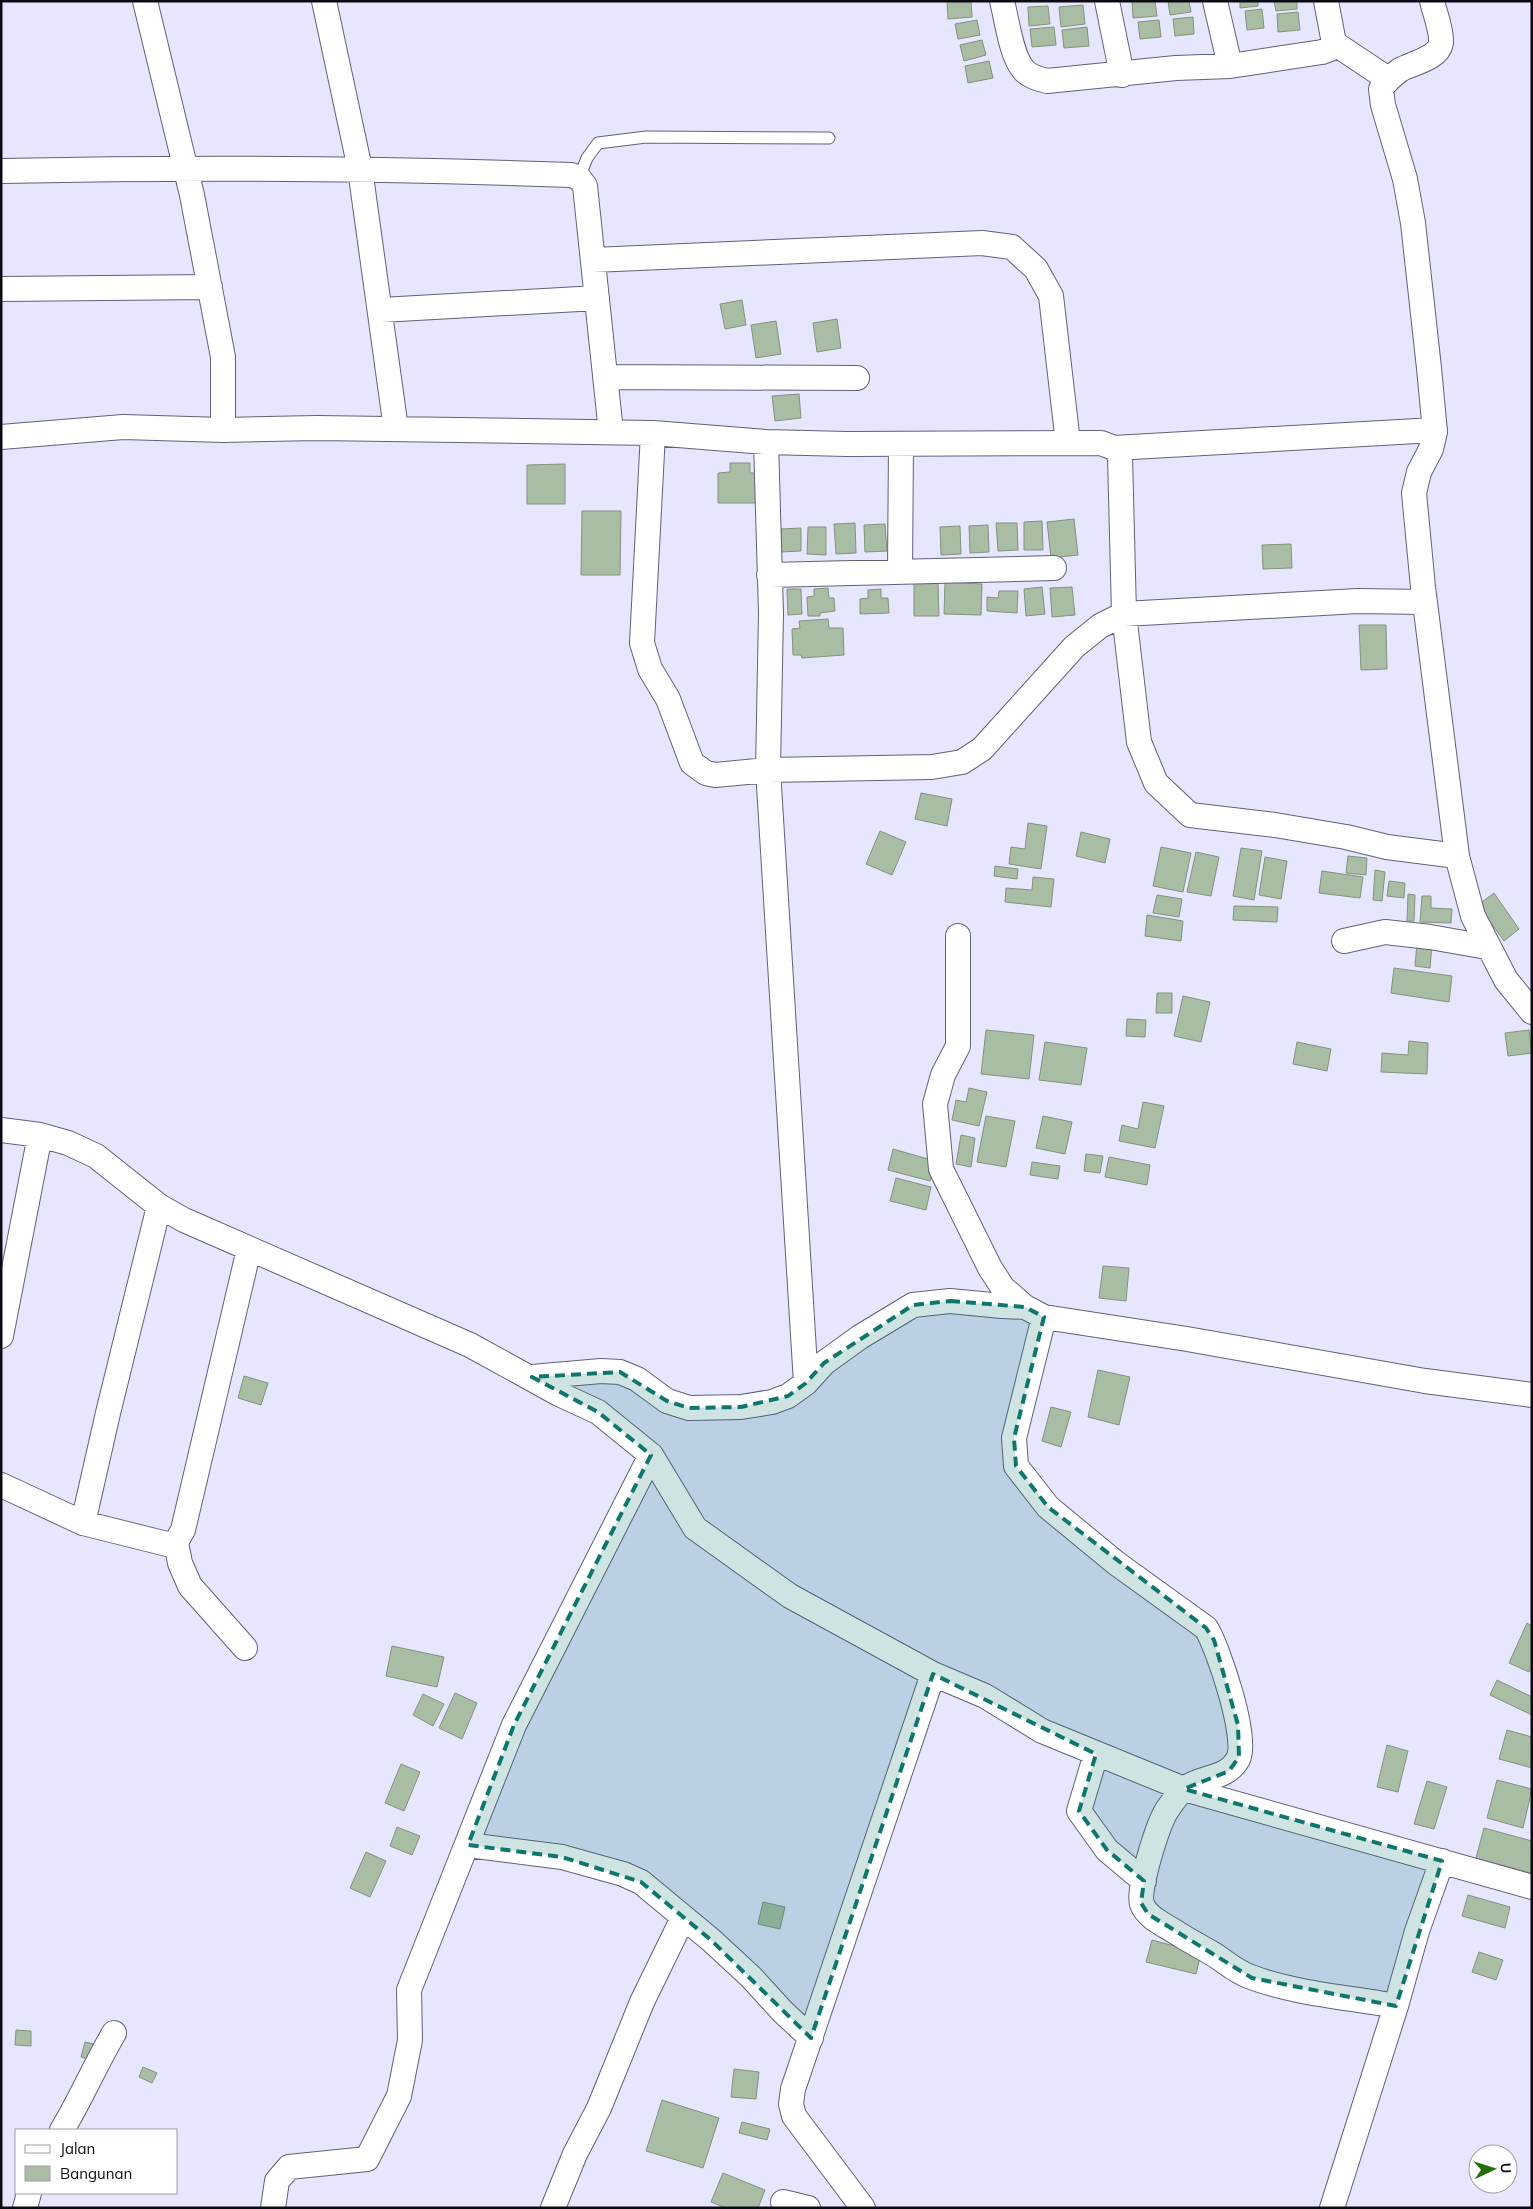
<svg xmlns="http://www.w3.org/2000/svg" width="1533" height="2209" font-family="Mulish,sans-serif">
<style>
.building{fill:#a9bda4;stroke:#81947b}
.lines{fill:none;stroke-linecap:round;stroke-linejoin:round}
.service-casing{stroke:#62607a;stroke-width:13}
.minor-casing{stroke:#62607a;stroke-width:26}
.service{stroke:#fff;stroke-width:11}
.minor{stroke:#fff;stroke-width:24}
.marked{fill:#0f766e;fill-opacity:0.2;stroke:#0f766e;stroke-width:4;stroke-dasharray:10 6;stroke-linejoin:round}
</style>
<rect width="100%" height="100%" fill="#e7e6ff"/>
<!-- building -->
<path class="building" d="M 947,1 L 971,1 L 972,17 L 948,19 Z
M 1132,1 L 1155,1 L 1157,16 L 1133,18 Z
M 1168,1 L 1189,1 L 1191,12 L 1170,15 Z
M 1240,1 L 1258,1 L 1258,6 L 1240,8 Z
M 1274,1 L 1297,1 L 1297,9 L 1276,11 Z
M 1083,5 L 1085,24 L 1061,27 L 1059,7 Z
M 1048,6 L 1050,24 L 1029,26 L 1028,7 Z
M 1262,9 L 1264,28 L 1247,30 L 1245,11 Z
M 1298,12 L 1300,30 L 1278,32 L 1277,14 Z
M 1193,17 L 1194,34 L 1175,36 L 1173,19 Z
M 977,20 L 980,35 L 958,39 L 955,24 Z
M 1159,20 L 1161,37 L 1140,39 L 1138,22 Z
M 1054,27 L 1056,45 L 1032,47 L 1030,29 Z
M 1087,27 L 1089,46 L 1064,48 L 1062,30 Z
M 982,40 L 986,55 L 964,61 L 960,45 Z
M 989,61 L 993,78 L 968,83 L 965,66 Z
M 742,300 L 746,325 L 725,329 L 720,304 Z
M 837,319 L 841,348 L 817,352 L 813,323 Z
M 776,321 L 781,354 L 756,358 L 751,325 Z
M 799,394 L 801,418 L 775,421 L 772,396 Z
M 730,463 L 750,463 L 750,473 L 756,473 L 756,503 L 718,503 L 718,473 L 730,472 Z
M 565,464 L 565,504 L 527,504 L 527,465 Z
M 582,511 L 621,511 L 620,575 L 581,575 Z
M 1074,519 L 1078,555 L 1051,558 L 1047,522 Z
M 1042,521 L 1043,550 L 1024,550 L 1024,522 Z
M 855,523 L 856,553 L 836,554 L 834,524 Z
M 996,523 L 1017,523 L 1018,550 L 998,551 Z
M 885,524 L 887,551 L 865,552 L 864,525 Z
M 988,525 L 989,552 L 970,553 L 969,526 Z
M 960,526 L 961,554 L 941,555 L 940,527 Z
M 808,527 L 826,527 L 826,555 L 807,554 Z
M 801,528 L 801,551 L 781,552 L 781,529 Z
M 1291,544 L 1292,568 L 1263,569 L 1262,545 Z
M 945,582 L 982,584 L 981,615 L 944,614 Z
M 914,583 L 938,583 L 939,616 L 914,616 Z
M 1042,587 L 1045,614 L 1026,616 L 1024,589 Z
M 1072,587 L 1075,615 L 1052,617 L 1050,588 Z
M 828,588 L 829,598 L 834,598 L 835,611 L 820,613 L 820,616 L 808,616 L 807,597 L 814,596 L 814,589 Z
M 787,589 L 801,589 L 802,614 L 788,615 Z
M 881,589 L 881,598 L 888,598 L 889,613 L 860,614 L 860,599 L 868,598 L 868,590 Z
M 999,591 L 1018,591 L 1017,613 L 987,611 L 987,597 L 998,598 Z
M 828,619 L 829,628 L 843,628 L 844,655 L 802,658 L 801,655 L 793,655 L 792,629 L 800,628 L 799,621 Z
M 1359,625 L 1386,625 L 1387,669 L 1361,670 Z
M 921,793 L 952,799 L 947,826 L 915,819 Z
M 1028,823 L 1047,826 L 1041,869 L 1009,864 L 1011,847 L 1025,849 Z
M 880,831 L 906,842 L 892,875 L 866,864 Z
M 1081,832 L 1110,839 L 1105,863 L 1076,856 Z
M 1161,847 L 1191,853 L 1183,892 L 1153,886 Z
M 1241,848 L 1262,851 L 1254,900 L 1233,896 Z
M 1196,852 L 1219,857 L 1211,896 L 1187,892 Z
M 1348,856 L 1367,858 L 1366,875 L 1346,873 Z
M 1265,857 L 1287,861 L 1281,899 L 1259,895 Z
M 995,866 L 1018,869 L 1017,879 L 994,876 Z
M 1375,870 L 1385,872 L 1382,901 L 1373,900 Z
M 1322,871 L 1363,877 L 1360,898 L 1319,893 Z
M 1033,877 L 1054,879 L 1051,907 L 1005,902 L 1006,888 L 1032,890 Z
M 1389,881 L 1405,883 L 1404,898 L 1387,896 Z
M 1494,893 L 1519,929 L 1504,941 L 1478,905 Z
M 1408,894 L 1415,895 L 1414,921 L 1407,921 Z
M 1157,895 L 1182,899 L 1179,917 L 1153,913 Z
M 1422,896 L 1431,896 L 1431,908 L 1452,909 L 1451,923 L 1420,922 Z
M 1234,906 L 1278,907 L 1277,922 L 1233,920 Z
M 1147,915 L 1183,921 L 1181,941 L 1145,936 Z
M 1417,943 L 1432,945 L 1430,968 L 1415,966 Z
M 1394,968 L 1452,976 L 1449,1002 L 1391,993 Z
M 1157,993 L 1172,993 L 1172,1013 L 1156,1013 Z
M 1183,996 L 1210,1002 L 1201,1042 L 1174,1036 Z
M 1127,1019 L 1146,1020 L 1145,1037 L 1126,1036 Z
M 986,1030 L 1034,1035 L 1029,1079 L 981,1074 Z
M 1529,1030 L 1532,1053 L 1508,1056 L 1505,1033 Z
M 1409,1041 L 1428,1043 L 1427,1074 L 1381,1072 L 1382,1053 L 1408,1055 Z
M 1045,1042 L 1087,1048 L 1081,1085 L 1039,1080 Z
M 1297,1042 L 1331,1049 L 1327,1071 L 1293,1064 Z
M 969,1088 L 987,1092 L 979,1126 L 952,1120 L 956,1100 L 966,1102 Z
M 1143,1102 L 1164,1106 L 1155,1148 L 1119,1141 L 1122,1125 L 1138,1129 Z
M 986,1116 L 1015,1121 L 1006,1167 L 977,1162 Z
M 1043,1116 L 1072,1122 L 1065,1154 L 1036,1148 Z
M 961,1135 L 975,1138 L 971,1167 L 956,1164 Z
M 893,1149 L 935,1161 L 930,1181 L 888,1170 Z
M 1086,1154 L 1103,1156 L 1100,1173 L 1084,1171 Z
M 1109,1157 L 1150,1165 L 1147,1185 L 1105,1177 Z
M 1032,1162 L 1060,1166 L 1058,1179 L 1030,1175 Z
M 896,1178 L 931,1187 L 926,1210 L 890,1201 Z
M 1103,1266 L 1129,1268 L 1126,1301 L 1099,1298 Z
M 1098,1370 L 1130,1377 L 1119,1425 L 1088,1417 Z
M 244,1376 L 268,1383 L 261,1405 L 238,1398 Z
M 1051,1407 L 1071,1412 L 1061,1447 L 1042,1441 Z
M 1527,1623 L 1532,1626 L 1532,1665 L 1529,1672 L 1509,1663 Z
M 392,1646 L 444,1657 L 437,1687 L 386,1676 Z
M 1497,1680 L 1532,1697 L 1532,1715 L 1490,1695 Z
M 455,1693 L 477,1703 L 462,1739 L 439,1728 Z
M 423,1694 L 444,1704 L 433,1726 L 413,1715 Z
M 1507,1730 L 1532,1737 L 1532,1768 L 1499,1759 Z
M 1387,1745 L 1408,1751 L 1398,1792 L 1377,1787 Z
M 401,1764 L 420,1772 L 404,1811 L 385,1803 Z
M 1497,1780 L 1532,1789 L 1523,1828 L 1487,1818 Z
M 1427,1781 L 1447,1787 L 1434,1829 L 1414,1824 Z
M 397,1827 L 420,1836 L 412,1855 L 390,1846 Z
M 1484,1828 L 1532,1841 L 1531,1873 L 1476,1858 Z
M 366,1852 L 386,1861 L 370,1897 L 350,1888 Z
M 1468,1895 L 1510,1907 L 1505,1928 L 1462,1916 Z
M 763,1902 L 785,1907 L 780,1929 L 758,1924 Z
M 1152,1940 L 1201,1953 L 1196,1974 L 1146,1962 Z
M 1479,1952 L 1503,1960 L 1496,1980 L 1472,1972 Z
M 16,2030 L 31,2031 L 31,2046 L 15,2045 Z
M 85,2042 L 98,2045 L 94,2061 L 81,2057 Z
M 143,2067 L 157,2073 L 152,2083 L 139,2077 Z
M 734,2069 L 759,2072 L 756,2099 L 731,2097 Z
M 662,2100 L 719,2118 L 703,2168 L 646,2151 Z
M 742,2122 L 770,2129 L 767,2140 L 739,2133 Z
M 723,2173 L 765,2190 L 758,2208 L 726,2208 L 711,2202 Z"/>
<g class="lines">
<defs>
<path id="service" d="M 579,178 L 587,158 L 598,143 L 646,137 L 829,138"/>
<path id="minor" d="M 145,1 L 192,195 L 223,357 L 223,430 L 317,428 L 653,433 L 766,442 L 847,444 L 1101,443 L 1114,448 L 1435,430
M 324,1 L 360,169 L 396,429
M 1002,1 C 1007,20 1011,55 1023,69 C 1028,76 1039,79 1047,81 L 1176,68 L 1230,66 L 1322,52 L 1330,49 L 1334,43 L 1326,1
M 1107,1 L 1122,75
M 1215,1 L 1230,66
M 1432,1 C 1435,14 1442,30 1441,43 C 1438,59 1412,63 1400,70 C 1392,76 1386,81 1381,89 L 1383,105 L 1405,179 L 1413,223 L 1429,368 L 1435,432 L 1431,449 L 1419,472 L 1414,493 L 1423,587 L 1457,856
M 1334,43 L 1388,79
M 1,171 C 191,167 381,168 571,175 L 579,178 L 585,186 L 611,432
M 593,260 L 982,243 L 1012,247 L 1036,269 L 1051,296 L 1068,443
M 1,289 L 210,287
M 381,310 L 597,298
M 605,377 L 857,378
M 653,433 L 642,643 L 650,669 L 668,699 L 692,763 L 706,773 L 715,775 L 768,770 L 932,767 L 962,762 L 982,749 L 1074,647 L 1100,626 L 1124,614 L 1358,601 L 1425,602
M 1,437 L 123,427 L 223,430
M 766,442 L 771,613 L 768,770 L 806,1383
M 1114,448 L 1120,456 L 1124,614 L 1139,742 L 1156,783 L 1190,815 L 1275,825 L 1346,837 L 1387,847 L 1457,856 L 1473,916 L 1506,980 L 1532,1012
M 900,571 L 901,444
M 769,575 L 1054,568
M 958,936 L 958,1046 L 943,1075 L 935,1104 L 941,1169 L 990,1268 L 1003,1288 L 1025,1307 L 1044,1317 L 1187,1339 L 1425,1381 L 1532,1395
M 1344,941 L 1385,932 L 1430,937 L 1487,947
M 1,1130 L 40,1135 L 68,1143 L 96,1156 L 159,1206 L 184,1220 L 470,1345 L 559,1394 L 598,1412 L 651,1455 L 695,1528 L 790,1596 L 933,1674 L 985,1696 L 1042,1731 L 1184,1789 L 1532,1887
M 1044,1317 L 1014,1438 L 1016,1466 L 1048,1507 L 1116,1563 L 1206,1628 C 1218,1647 1249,1739 1238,1759 C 1227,1780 1200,1776 1184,1789 C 1178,1794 1171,1804 1167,1810 C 1158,1824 1137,1890 1142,1904 C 1147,1918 1165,1925 1177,1933 C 1188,1940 1201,1947 1213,1954 C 1226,1962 1236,1972 1251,1977 C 1292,1993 1352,1998 1396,2006
M 1,1336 L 40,1135
M 532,1377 L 601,1371 L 620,1372 L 637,1379 L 667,1401 L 689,1408 L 741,1407 L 772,1402 L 788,1396 L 806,1383 L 824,1363 L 860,1337 L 913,1305 L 950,1301 L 1002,1306 L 1025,1307
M 1,1485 L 83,1523 L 167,1544 L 176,1542 L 183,1530 L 249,1249
M 83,1523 L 108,1413 L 159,1206
M 176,1542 L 180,1563 L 190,1586 L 245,1648
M 1096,1754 L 1079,1811 L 1107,1850 L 1144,1881
M 468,1845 L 562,1857 L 623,1874 L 641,1882 L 711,1940 L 751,1977 L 783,2012 L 811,2038
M 62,2130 C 81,2099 95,2065 114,2033
M 783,2202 L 808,2208
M 25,2208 L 29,2193
M 273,2208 L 277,2181 L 289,2167 L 367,2159 L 399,2096 L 410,2040 L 409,1990 L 514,1725 L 651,1455
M 553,2208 L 575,2154 L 599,2108 L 642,2002 L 680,1924 L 687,1920
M 863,2208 L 794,2116 L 791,2104 L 793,2089 L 933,1674
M 1332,2208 L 1396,2006 L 1417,1931 L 1442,1861"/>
</defs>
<!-- service casing -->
<use href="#service" class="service-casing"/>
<!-- minor casing -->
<use href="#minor" class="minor-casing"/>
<!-- service -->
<use href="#service" class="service"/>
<!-- minor -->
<use href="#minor" class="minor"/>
</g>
<!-- marked area -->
<path class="marked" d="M 950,1301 L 1025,1307 L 1044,1317 L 1014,1438 L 1016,1466 L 1048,1507 L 1206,1628 L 1214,1640 L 1238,1725 L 1239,1757 L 1229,1771 L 1184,1789 L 1442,1861 L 1396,2006 L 1252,1978 L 1148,1914 L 1141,1903 L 1144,1881 L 1107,1850 L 1079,1811 L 1096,1754 L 933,1674 L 811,2038 L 711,1940 L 641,1882 L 562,1857 L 468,1845 L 514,1725 L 651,1455 L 598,1412 L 532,1377 L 620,1372 L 667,1401 L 689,1408 L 741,1407 L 788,1396 L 806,1383 L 824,1363 L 913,1305 Z"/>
<!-- border -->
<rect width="1533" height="2209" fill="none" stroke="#0b0a14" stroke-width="5"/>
<!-- legend -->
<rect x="15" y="2129" width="162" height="65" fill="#ffffff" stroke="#9d9da1"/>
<rect x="25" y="2145" width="25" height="8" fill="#ffffff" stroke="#9d9da1"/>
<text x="60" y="2154" font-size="15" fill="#0b0a14">Jalan</text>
<rect x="25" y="2166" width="25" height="15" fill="#a9bda4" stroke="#9d9da1"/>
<text x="60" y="2179" font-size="15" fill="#0b0a14">Bangunan</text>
<!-- north arrow -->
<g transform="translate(1493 2169) rotate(86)"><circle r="24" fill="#ffffff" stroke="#9d9da1"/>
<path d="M0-4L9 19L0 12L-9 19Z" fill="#276d07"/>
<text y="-8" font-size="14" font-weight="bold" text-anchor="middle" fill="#0b0a14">U</text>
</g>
</svg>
